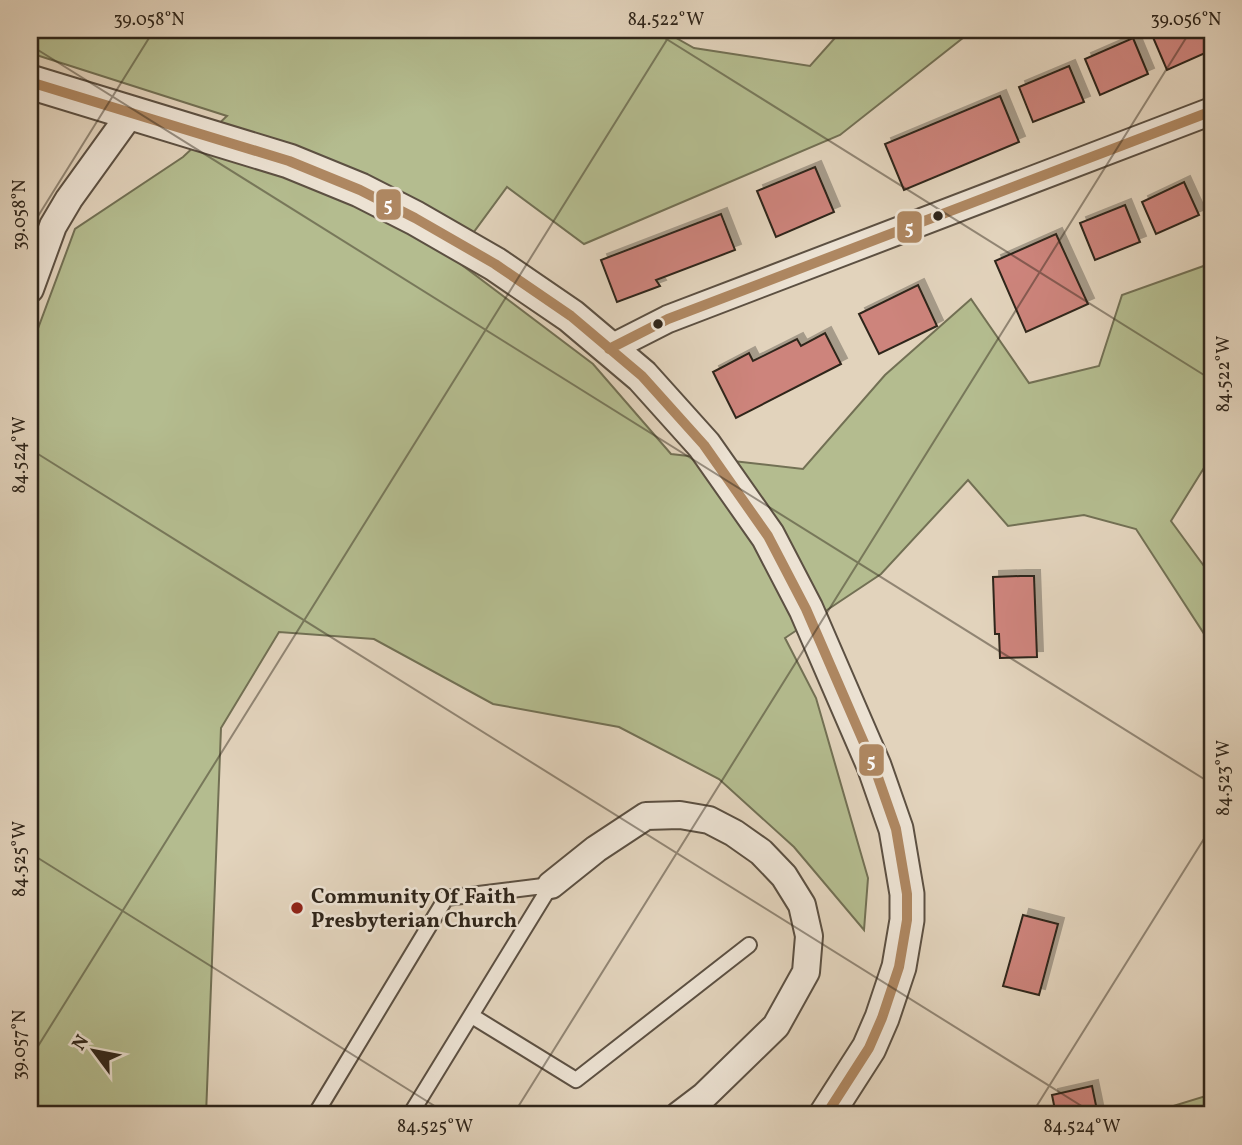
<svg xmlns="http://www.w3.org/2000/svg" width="1242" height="1145" font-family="Vollkorn,serif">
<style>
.green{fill:#b4bc8f;stroke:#727054;stroke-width:2}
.building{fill:#cd847b;stroke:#2f251a;stroke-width:2;filter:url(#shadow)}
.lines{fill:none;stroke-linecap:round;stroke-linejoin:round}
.service-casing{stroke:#5c5042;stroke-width:18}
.minor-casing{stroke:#5c5042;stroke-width:30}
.tertiary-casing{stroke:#5c5042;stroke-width:37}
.service{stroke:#ece2d3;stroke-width:14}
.minor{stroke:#ece2d3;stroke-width:26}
.tertiary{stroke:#ece2d3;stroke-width:33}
.bus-1-casing{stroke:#ece2d3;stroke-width:16}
.bus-1{stroke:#ae8761;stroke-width:10}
.ticks{fill:none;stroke:#2f251a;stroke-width:2;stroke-opacity:0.45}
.bus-dot{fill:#2f251a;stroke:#ece2d3;stroke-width:2.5}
.poi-dot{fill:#8f2418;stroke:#ece2d3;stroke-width:2.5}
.labels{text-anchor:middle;stroke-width:5;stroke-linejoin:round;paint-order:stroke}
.poi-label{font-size:21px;font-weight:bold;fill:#2f251a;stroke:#ece2d3;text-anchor:start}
.line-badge{stroke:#ece2d3;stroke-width:2.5}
.badge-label{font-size:19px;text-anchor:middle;font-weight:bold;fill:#fff}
.neatline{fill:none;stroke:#2f251a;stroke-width:2.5}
.ticks-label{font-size:18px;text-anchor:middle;fill:#2f251a}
</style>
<defs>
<filter id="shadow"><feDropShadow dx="6" dy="-6" stdDeviation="0" flood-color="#0004"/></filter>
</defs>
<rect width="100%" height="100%" fill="#e2d3bc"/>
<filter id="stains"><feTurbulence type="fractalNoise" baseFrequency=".00286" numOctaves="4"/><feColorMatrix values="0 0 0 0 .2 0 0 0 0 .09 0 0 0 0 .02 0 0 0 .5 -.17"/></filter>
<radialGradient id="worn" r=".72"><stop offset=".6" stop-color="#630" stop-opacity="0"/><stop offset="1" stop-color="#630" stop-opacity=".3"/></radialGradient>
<!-- green -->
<path class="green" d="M 30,30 L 662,30 L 694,48 L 810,66 L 842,30 L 973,30 L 840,135 L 584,244 L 507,187 L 454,259 L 593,364 L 671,454 L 803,469 L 885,375 L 971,299 L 1029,383 L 1099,366 L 1122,295 L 1212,263 L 1212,455 L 1171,521 L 1212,577 L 1212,646 L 1136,529 L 1084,515 L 1008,526 L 968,480 L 881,574 L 785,638 L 816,698 L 868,878 L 864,930 L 794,847 L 719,779 L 619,727 L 493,704 L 374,639 L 279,632 L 221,728 L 206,1115 L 30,1115 L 30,350 L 75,229 L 183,157 L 227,116 L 30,53 Z
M 1212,1094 L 1212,1115 L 1144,1115 Z"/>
<!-- building -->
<path class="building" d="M 1164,30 L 1205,30 L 1212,50 L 1167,70 L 1152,35 Z
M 1133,38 L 1148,74 L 1100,95 L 1085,59 Z
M 1069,66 L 1084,102 L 1033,122 L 1019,87 Z
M 1000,96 L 1019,142 L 904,190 L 885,144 Z
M 815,167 L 834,212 L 776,237 L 757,191 Z
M 1184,182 L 1199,215 L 1156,234 L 1142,202 Z
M 1125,205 L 1140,242 L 1095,260 L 1080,223 Z
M 721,214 L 735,250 L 656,280 L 660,286 L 617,302 L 601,260 Z
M 1056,234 L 1088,304 L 1026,332 L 995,261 Z
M 918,285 L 937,326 L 879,354 L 859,314 Z
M 825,333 L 841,364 L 736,418 L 713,372 L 749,353 L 753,361 L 797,339 L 801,346 Z
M 1021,576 L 1034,576 L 1037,657 L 1000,658 L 999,634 L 995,634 L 993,577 Z
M 1023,915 L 1058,924 L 1039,995 L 1003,986 Z
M 1092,1086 L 1098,1115 L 1056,1115 L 1052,1095 Z"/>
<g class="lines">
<defs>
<path id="service" d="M 472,1016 L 576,1080 L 749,945
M 315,1115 L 446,898 L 551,885
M 410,1115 L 551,885"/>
<path id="minor" d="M 30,289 L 53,226 L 69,199 L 131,113
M 609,349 L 668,319 L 1212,111
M 551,885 L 596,849 L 646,816 L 680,815 L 709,820 L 734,833 L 761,852 L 784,876 L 802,905 L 809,936 L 806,972 L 776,1026 L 704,1096 L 679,1115"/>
<path id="tertiary" d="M 30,82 L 289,161 L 360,190 L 415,218 L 495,264 L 571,316 L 642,376 L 704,445 L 768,536 L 806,609 L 874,766 L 896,829 L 907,894 L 907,920 L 899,967 L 882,1018 L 869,1048 L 826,1115"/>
</defs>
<!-- service casing -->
<use href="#service" class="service-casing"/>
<!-- minor casing -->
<use href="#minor" class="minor-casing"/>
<!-- tertiary casing -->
<use href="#tertiary" class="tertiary-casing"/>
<!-- service -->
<use href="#service" class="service"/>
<!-- minor -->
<use href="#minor" class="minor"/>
<!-- tertiary -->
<use href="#tertiary" class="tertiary"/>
<defs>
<path id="bus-1" d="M 30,82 L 289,161 L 360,190 L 415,218 L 495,264 L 571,316 L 642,376 L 704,445 L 768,536 L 806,609 L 874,766 L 896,829 L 907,894 L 907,920 L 899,967 L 882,1018 L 869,1048 L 826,1115
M 609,349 L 668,319 L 1212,111"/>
</defs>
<!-- bus-1 casing -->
<use href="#bus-1" class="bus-1-casing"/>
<!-- bus-1 -->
<use href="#bus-1" class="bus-1"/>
</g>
<!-- ticks -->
<path class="ticks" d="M 652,30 L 1212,380M 30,45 L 1212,784M 30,229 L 154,30M 30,449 L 1096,1115M 30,853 L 449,1115M 30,1059 L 673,30M 513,1115 L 1191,30M 1031,1115 L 1212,826"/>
<!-- markers -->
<g class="bus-dot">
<circle cx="938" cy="216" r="6"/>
<circle cx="658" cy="324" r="6"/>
</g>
<circle class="poi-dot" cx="297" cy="908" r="7"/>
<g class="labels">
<!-- poi labels -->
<g class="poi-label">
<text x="311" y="903">Community Of Faith<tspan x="311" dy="24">Presbyterian Church</tspan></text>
</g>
</g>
<g class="line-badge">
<rect x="375" y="188" width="27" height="33" rx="7" fill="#ae8761"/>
<rect x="896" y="210" width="27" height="34" rx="7" fill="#ae8761"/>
<rect x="858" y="743" width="27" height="34" rx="7" fill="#ae8761"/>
</g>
<g class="badge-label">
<text x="388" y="211">5</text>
<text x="909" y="234">5</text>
<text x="871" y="767">5</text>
</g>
<!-- margin -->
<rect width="1242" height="1145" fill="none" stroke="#e2d3bc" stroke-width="77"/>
<!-- north arrow -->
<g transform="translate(94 1051) rotate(302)" stroke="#ece2d3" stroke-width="5" paint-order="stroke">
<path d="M0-5L12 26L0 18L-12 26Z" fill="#2f251a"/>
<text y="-10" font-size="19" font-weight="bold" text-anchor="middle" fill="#2f251a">N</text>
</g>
<rect x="38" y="38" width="1166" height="1068" class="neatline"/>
<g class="ticks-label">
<text x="149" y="25">39.058°N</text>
<text x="666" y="25">84.522°W</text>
<text x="1186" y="25">39.056°N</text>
<text transform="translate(19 215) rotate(-90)" y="6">39.058°N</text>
<text transform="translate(1223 374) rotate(-90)" y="6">84.522°W</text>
<text transform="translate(19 455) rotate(-90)" y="6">84.524°W</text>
<text transform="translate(1223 778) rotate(-90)" y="6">84.523°W</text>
<text transform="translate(19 859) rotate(-90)" y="6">84.525°W</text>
<text transform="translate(19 1045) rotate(-90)" y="6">39.057°N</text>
<text x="435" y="1132">84.525°W</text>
<text x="1082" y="1132">84.524°W</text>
</g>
<rect width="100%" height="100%" filter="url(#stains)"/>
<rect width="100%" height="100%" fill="url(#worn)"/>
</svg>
